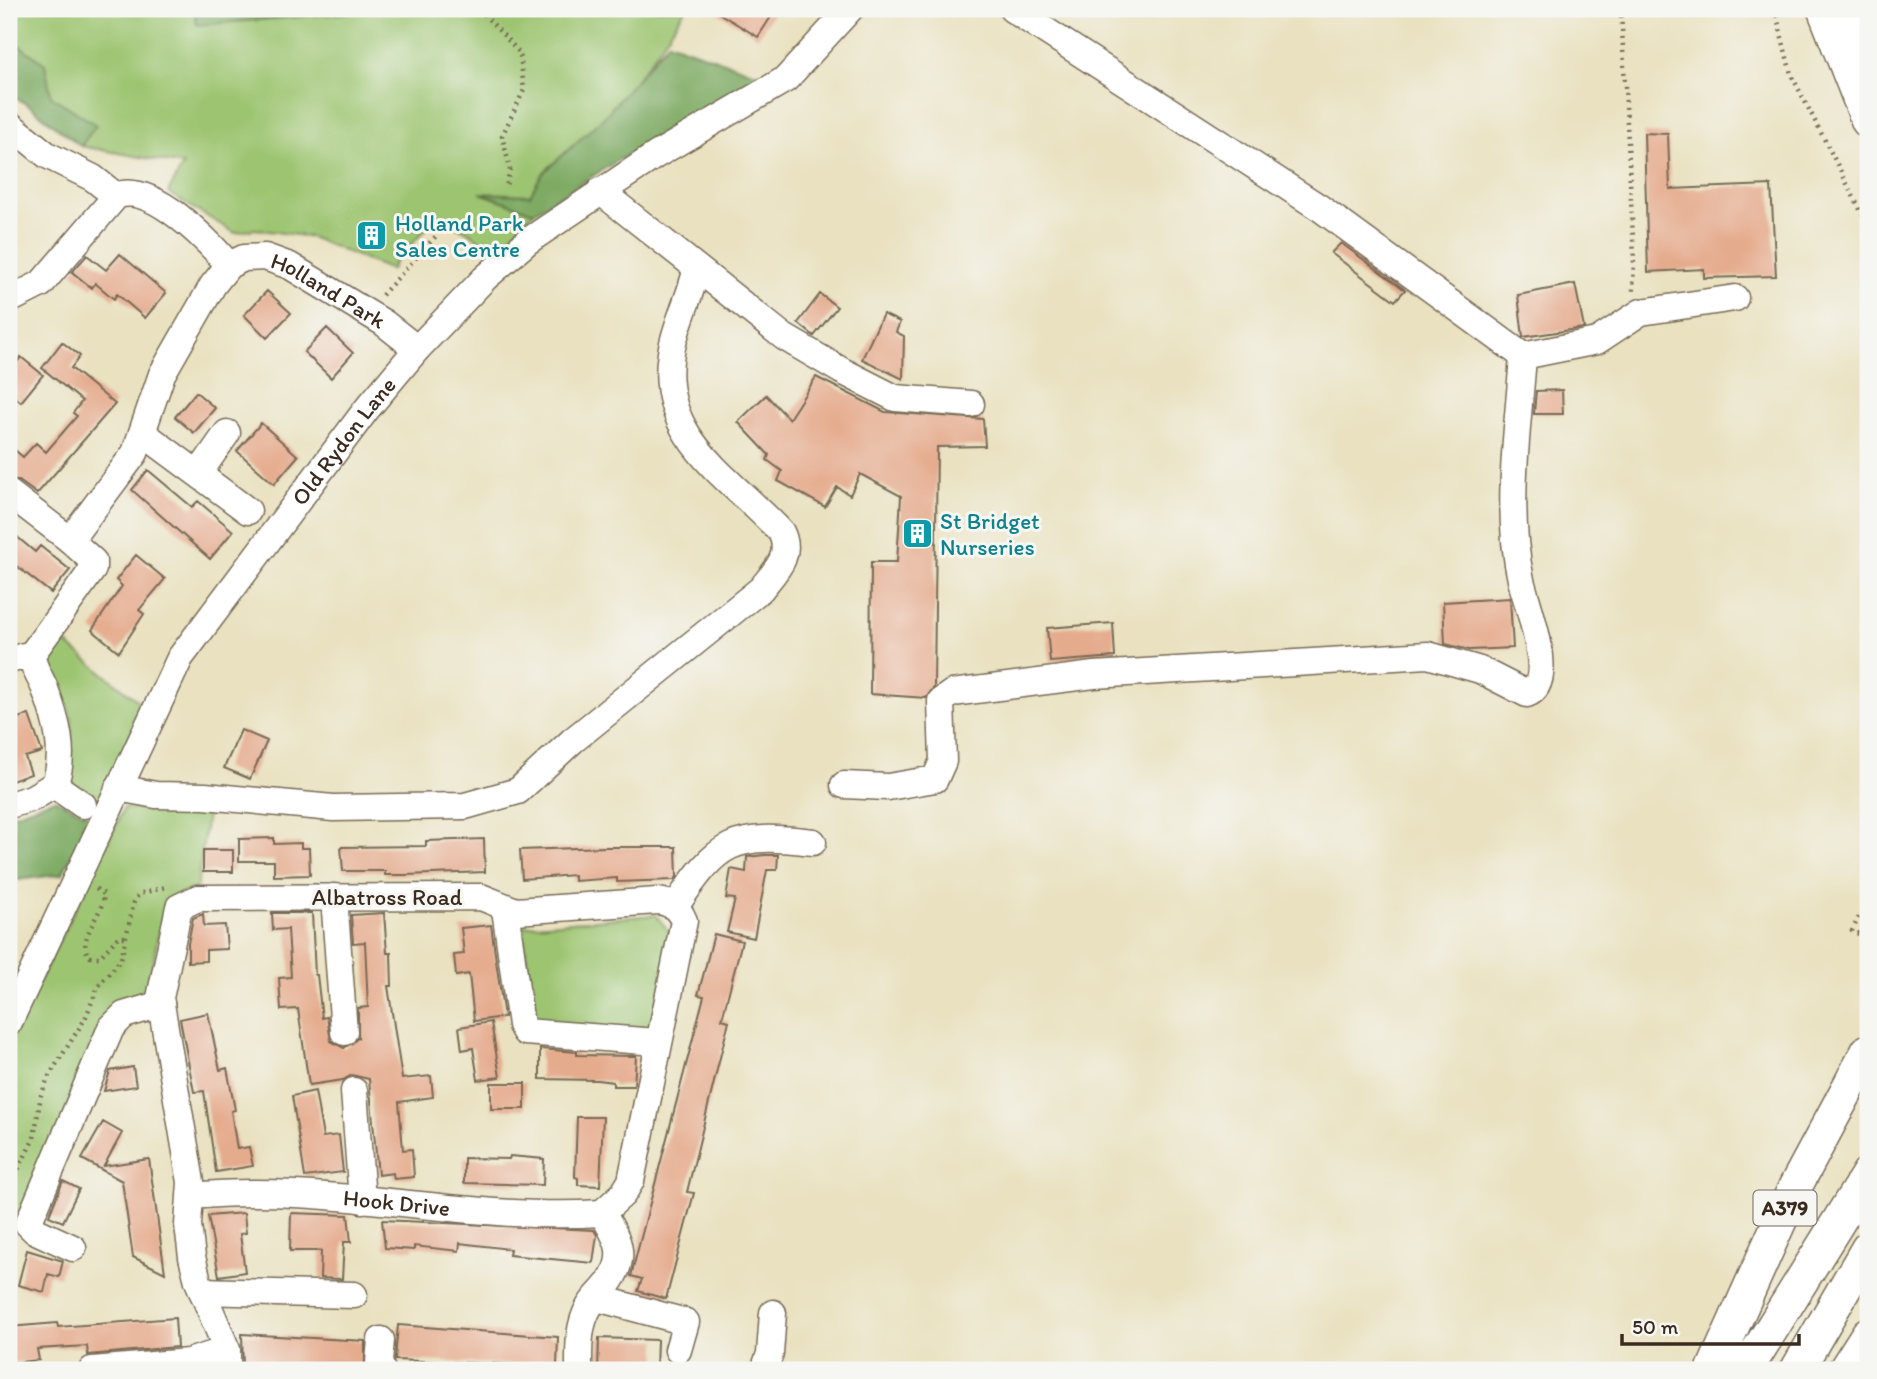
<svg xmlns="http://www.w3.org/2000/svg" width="1877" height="1379" font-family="Itim,sans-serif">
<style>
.green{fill:#9dc571;stroke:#6c7848;stroke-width:2}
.forest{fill:#7eaa63;stroke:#5c6a40;stroke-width:2}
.building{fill:#e5ab8d}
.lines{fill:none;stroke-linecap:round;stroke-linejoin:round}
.minor-casing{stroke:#786a56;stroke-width:29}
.major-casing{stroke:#786a56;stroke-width:36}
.path{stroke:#786a56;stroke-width:4.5;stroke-dasharray:2 5;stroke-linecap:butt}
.minor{stroke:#fff;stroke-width:26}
.major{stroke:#fff;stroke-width:33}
.labels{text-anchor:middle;stroke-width:6;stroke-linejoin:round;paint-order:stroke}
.shield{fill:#f6f6f2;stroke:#73675e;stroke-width:2}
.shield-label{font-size:21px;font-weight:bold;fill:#3b2a1e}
.culture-label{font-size:23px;fill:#0d838f;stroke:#f6f6f2;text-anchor:start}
.street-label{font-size:23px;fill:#3b2a1e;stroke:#f6f6f2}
</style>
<rect width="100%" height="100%" fill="#f6f6f2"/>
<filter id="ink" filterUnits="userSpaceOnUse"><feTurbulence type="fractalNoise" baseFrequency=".0143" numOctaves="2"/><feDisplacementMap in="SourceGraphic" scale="14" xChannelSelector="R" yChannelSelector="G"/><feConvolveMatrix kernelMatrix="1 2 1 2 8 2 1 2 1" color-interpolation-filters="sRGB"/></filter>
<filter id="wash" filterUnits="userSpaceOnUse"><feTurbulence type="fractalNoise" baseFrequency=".00686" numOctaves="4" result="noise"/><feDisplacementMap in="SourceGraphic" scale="28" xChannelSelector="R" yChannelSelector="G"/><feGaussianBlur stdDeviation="1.57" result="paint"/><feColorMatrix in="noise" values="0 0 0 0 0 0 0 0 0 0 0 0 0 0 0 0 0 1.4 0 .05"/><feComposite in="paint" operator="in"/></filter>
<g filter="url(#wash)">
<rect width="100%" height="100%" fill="#e9e1bf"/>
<!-- green -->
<path class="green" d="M 9,9 L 685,9 C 661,47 635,85 604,117 C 578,143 549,163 530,195 L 483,194 L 534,212 L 495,253 L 470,233 L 438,217 L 395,261 L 391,270 L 310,237 L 255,229 L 235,233 L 168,193 L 183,165 L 81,146 L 30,106 L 9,94 Z
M 57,636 L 143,705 L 102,801 L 69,781 L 72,720 L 46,651 Z
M 124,808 L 207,815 L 197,887 L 165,900 L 148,989 L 31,1191 L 9,1244 L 9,1044 Z
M 656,915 L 673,937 L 649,1036 L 534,1027 L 523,926 Z"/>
<!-- forest -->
<path class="forest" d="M 194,9 L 394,9 L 197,25 Z
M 9,38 L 45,64 L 51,96 L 96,125 L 81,146 L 30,106 L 9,94 Z
M 668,42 L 767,77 L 656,137 L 534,212 L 480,193 L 530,195 L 542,174 L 605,116 Z
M 54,799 L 93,817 L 62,874 L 9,881 L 9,816 Z"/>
<g id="blocks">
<!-- building -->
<path class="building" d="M 712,9 L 776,9 L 758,37 Z
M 1644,133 L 1668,134 L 1670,189 L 1771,185 L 1776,276 L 1704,278 L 1704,269 L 1648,272 Z
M 1341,243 L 1405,290 L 1395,301 L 1331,253 Z
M 120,254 L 166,293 L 145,318 L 117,294 L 114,299 L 95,283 L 92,288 L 72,272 L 87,255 L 106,270 Z
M 1575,284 L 1584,328 L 1523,337 L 1518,295 Z
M 267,291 L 291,313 L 267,338 L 244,315 Z
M 820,294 L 837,307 L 814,336 L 798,323 Z
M 883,314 L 900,322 L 896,332 L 904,336 L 903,379 L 862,359 Z
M 327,328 L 353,353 L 331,378 L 304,352 Z
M 62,342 L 80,356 L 71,368 L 115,404 L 37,494 L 19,481 L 9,478 L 9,445 L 23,457 L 36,443 L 46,452 L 77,416 L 73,413 L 82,401 L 42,368 Z
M 21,357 L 43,375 L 21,402 L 9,392 L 9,373 Z
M 816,377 L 885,412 L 983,419 L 985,446 L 937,447 L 934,687 L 926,698 L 870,694 L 871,562 L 897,562 L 901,496 L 860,474 L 850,495 L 837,487 L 825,507 L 778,481 L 782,471 L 767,460 L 769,455 L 738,422 L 766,395 L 789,419 Z
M 1562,390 L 1563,414 L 1534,414 L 1536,391 Z
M 196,392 L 215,408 L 194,433 L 175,417 Z
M 261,423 L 298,456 L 274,484 L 237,451 Z
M 148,470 L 192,507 L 198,501 L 233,531 L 210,559 L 132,490 Z
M 9,530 L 35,552 L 40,546 L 70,570 L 51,593 L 9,560 Z
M 136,555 L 165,579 L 139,610 L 144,614 L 119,652 L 92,630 L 122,586 L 116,580 Z
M 1510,598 L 1513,648 L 1469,650 L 1445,644 L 1443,602 Z
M 1113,623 L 1115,657 L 1050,662 L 1047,628 Z
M 29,715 L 42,752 L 25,757 L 31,774 L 9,782 L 9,720 Z
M 241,730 L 267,741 L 250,779 L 224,768 Z
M 274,838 L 274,844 L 301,843 L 301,848 L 309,848 L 310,875 L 274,876 L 274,861 L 239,861 L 239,839 Z
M 484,839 L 485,872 L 405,875 L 385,875 L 385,871 L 343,871 L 341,847 L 426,846 L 426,841 Z
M 606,847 L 676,847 L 677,877 L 674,880 L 617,882 L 617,878 L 574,881 L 574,875 L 522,879 L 520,850 Z
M 203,850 L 233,850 L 233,872 L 203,872 Z
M 765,855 L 778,855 L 777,870 L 767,870 L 754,938 L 727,932 L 735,899 L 726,898 L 731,869 L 746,872 L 747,857 Z
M 272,913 L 312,913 L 315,975 L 317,975 L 322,1018 L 327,1017 L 331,1041 L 344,1048 L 358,1038 L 358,1008 L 368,1007 L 365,942 L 353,943 L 351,915 L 384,913 L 387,953 L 391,953 L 392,986 L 388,986 L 402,1079 L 431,1076 L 433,1097 L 399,1102 L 403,1150 L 412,1149 L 414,1177 L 394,1179 L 393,1173 L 378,1175 L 369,1079 L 352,1075 L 343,1080 L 309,1085 L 298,1009 L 281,1010 L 279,978 L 291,977 L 288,929 L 273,930 Z
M 203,914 L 204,926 L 225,925 L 227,949 L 206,950 L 206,961 L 188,962 L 188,943 L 193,918 Z
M 491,925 L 504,1017 L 474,1021 L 469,974 L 456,976 L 454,955 L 464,954 L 461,928 Z
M 714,934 L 742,941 L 722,1019 L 729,1021 L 687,1192 L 694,1193 L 666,1299 L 638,1291 L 642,1279 L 631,1276 L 704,996 L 698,995 Z
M 208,1013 L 220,1070 L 227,1068 L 235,1110 L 231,1111 L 237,1149 L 249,1147 L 253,1166 L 216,1172 L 204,1091 L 194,1092 L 180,1019 Z
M 491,1022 L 500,1077 L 478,1080 L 473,1048 L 462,1050 L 459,1027 Z
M 540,1049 L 577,1052 L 577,1055 L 636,1056 L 634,1086 L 613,1086 L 613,1082 L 597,1080 L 540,1079 Z
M 133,1067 L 136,1086 L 104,1091 L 110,1071 Z
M 491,1083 L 525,1083 L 525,1109 L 491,1109 Z
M 315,1091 L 323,1137 L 339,1135 L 343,1172 L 305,1177 L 292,1096 Z
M 577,1117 L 603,1117 L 600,1186 L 578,1185 L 578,1178 L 575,1177 Z
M 103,1122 L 122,1133 L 104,1166 L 149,1159 L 165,1273 L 133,1257 L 122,1181 L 82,1159 Z
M 510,1156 L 544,1159 L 543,1185 L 464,1183 L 464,1158 L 509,1159 Z
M 63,1181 L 79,1189 L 63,1222 L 49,1216 Z
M 244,1213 L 246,1233 L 240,1234 L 245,1272 L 219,1276 L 208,1216 Z
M 291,1213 L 348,1215 L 351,1242 L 344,1242 L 342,1279 L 320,1278 L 321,1251 L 290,1251 Z
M 382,1220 L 594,1230 L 597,1235 L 593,1263 L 509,1255 L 510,1249 L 460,1243 L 459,1251 L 414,1246 L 414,1250 L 385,1248 Z
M 27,1250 L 63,1261 L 59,1277 L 48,1274 L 44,1292 L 18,1285 Z
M 175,1318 L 177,1347 L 88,1355 L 87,1346 L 37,1349 L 39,1360 L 9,1363 L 9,1327 L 57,1323 L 58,1327 Z
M 398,1325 L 558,1337 L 557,1366 L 395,1360 Z
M 242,1334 L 365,1341 L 365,1370 L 243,1368 Z
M 599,1338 L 657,1340 L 656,1370 L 598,1370 Z"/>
</g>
</g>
<g filter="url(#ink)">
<use href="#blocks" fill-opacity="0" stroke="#786a56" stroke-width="2"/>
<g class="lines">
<defs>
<g id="minor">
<path d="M 9,124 L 47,155 L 93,178 L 116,196"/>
<path d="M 600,191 L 784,337 L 842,371 L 895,398 L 971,404"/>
<path d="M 13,298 L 41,284 L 116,196 C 151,181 208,241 229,265"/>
<path d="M 1523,356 L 1597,341 L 1641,312 L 1735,298"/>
<path d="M 144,434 L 248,511"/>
<path d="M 199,473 L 227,433"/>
<path d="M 9,493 L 70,540"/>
<path d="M 32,654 C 32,667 41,678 45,689 C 56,718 67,755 54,785"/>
<path id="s1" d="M 9,660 L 32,654 L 93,569 L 93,561 L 70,540 L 135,453 L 162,374 L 213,285 L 229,265 L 244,258 L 265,257 L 290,266 L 384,323 L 417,349"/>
<path d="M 844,785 L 888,787 L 935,779 L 943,761 L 941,701 L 952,693 L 1094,675 L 1428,655 L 1480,670 L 1527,694 C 1558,682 1527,606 1521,580 C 1505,509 1518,428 1523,356 L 1320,208 L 1012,9"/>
<path d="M 118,788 L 156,795 L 205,796 L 333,808 L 465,806 L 518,791 L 572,741 L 761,589 C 775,571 793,556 781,532 C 730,477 657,438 671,353 C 675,326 690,298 696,271"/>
<path d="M 9,805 L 32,798 L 54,785 L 83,805"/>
<path d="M 334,897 L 344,1032"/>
<path d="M 675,907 C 719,840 733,833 813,842"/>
<path d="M 505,909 L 521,1025 L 525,1032 L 657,1042"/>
<path id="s2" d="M 9,1022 L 180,658 L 366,410 L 417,349 L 485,278 L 528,241 L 656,155 L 786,79 L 850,9"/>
<path d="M 354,1091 L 362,1200"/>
<path id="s3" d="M 192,1196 C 329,1182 465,1222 602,1213 L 623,1194 L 631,1181 L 684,921 C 679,908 670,902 657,901 L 516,911 L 481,897 L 198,898 L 179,907 L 160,998 L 191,1182 L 188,1225 L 192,1257 L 198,1281 L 227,1350 L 227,1370"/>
<path d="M 73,1248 L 34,1230 L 28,1224 L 111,1028 L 124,1015 L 161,1004"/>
<path d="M 202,1291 L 354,1295"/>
<path d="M 597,1298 L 686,1322 L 678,1350"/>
<path d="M 381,1340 L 379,1362 L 382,1370"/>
<path d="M 92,1370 L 188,1362 L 227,1350"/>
<path d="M 579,1370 C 579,1348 578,1326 589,1307 C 594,1298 604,1290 610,1281 C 628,1255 617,1237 602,1213"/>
<path d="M 764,1370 L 770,1354 L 773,1313"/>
</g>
<path id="major" d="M 1824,9 L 1868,121
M 1852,9 L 1868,43
M 1713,1370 L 1795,1187 L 1868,1051
M 1746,1370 L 1868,1174
M 1797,1370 L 1868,1248
M 1845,1370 L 1868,1334"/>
</defs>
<!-- minor casing -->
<use href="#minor" class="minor-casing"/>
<!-- major casing -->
<use href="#major" class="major-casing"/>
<!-- path -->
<path class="path" d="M 479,9 L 520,53 L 524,90 L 502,136 L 510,169 L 506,187
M 1621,9 L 1634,257 L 1633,291
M 1775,9 L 1791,74 L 1868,225
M 382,295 L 436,236
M 96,889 L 104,894 C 104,914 74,941 90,957 L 100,957 L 118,937 L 125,937
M 1868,898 L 1852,931 L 1868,938
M 9,1188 L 34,1138 L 41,1095 L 49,1076 L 85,1019 L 98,987 L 121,959 L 134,902 L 139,894 L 166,887"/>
<!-- minor -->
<use href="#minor" class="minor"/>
<!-- major -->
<use href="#major" class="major"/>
</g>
</g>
<!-- icons -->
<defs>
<symbol id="building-square" viewBox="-11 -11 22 22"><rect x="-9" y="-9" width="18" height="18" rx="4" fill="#0f9aa8" stroke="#f6f6f2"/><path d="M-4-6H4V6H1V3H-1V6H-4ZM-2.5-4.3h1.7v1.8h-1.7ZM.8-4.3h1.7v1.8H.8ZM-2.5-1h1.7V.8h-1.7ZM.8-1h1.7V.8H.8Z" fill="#fff"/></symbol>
</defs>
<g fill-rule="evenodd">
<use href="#building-square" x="354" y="218" width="35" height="35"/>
<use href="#building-square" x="900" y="516" width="35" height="35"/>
</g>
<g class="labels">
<!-- shield labels -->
<rect class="shield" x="1753.5" y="1190.5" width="63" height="35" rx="5"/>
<g class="shield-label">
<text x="1785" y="1215">A379</text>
</g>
<!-- culture labels -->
<g class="culture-label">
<text x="395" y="231">Holland Park<tspan x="395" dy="26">Sales Centre</tspan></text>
<text x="940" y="529">St Bridget<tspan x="940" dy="26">Nurseries</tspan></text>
</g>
<!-- street labels -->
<g class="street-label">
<text dy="8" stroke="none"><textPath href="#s1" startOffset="597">Holland Park</textPath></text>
<text dy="8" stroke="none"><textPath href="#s2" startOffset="674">Old Rydon Lane</textPath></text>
<text x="387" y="905">Albatross Road</text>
<text dy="8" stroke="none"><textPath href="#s3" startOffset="205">Hook Drive</textPath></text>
</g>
</g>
<!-- margin -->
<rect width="1877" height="1379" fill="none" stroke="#f6f6f2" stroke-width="35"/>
<!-- scale -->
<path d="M1622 1334v10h177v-10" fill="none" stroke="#3b2a1e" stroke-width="3.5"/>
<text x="1632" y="1334" font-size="21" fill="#3b2a1e" stroke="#f6f6f2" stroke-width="5" paint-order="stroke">50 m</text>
</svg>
